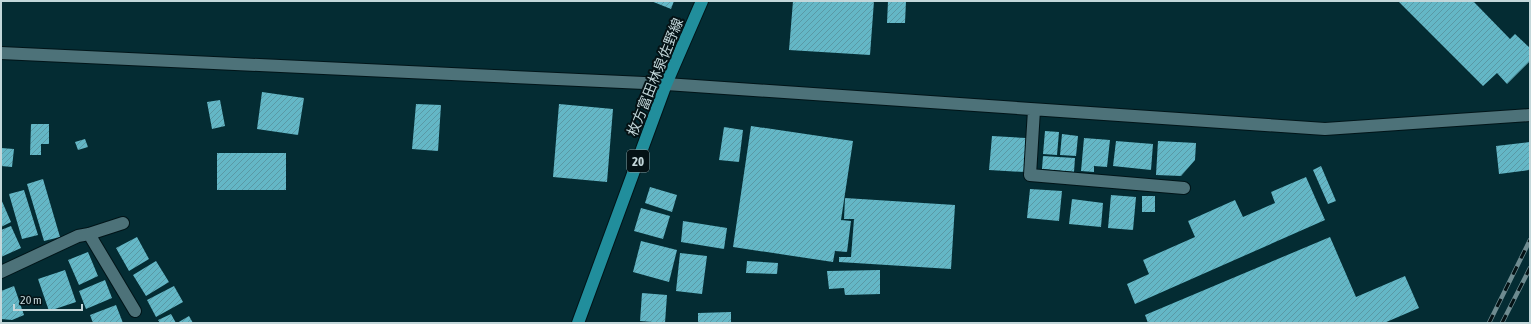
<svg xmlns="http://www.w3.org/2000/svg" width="1531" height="324" font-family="'Asap Condensed','Noto Sans JP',sans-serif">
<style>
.building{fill:url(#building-hatch)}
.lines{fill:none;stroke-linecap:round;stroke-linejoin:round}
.minor-casing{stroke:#001418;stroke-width:14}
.major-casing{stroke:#001418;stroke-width:14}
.minor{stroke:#4d7279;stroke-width:12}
.major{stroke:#218e9c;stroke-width:12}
.rail-casing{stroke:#6e8b90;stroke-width:4.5}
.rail{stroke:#041215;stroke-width:3;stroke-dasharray:9;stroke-linecap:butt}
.labels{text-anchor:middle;stroke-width:4;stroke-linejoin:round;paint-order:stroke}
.shield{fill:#041215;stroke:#8a9c9f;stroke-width:1}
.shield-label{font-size:13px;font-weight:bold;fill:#c3d7da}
.street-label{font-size:14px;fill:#c3d7da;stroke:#041215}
</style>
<defs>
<pattern id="building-hatch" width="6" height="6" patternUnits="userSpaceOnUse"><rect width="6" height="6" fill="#64b7c6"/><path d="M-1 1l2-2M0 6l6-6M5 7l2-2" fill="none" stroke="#5a99a5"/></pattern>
</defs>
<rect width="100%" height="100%" fill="#042c33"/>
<!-- building -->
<path class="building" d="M 651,1 L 674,1 L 671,9 Z
M 793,1 L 874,1 L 870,55 L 789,50 Z
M 888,1 L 906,1 L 905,23 L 887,23 Z
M 1398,1 L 1473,1 L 1510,39 L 1515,34 L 1530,48 L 1530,61 L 1507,84 L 1497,73 L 1483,86 Z
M 262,92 L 304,98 L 298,135 L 257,129 Z
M 220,100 L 225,126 L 212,129 L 207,102 Z
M 416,104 L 441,105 L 438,151 L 412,149 Z
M 559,104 L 613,109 L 607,182 L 553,177 Z
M 31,124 L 49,124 L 49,144 L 41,144 L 41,155 L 30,155 Z
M 751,126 L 853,141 L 841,220 L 851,221 L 847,252 L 835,251 L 833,262 L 733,247 Z
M 724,127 L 743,130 L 739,162 L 719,160 Z
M 1045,131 L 1059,132 L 1057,155 L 1043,154 Z
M 1062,134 L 1078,136 L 1076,156 L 1060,155 Z
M 992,136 L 1026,138 L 1024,172 L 989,170 Z
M 1084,138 L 1110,140 L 1107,167 L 1094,166 L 1094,172 L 1081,171 Z
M 85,139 L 88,147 L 78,150 L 75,142 Z
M 1116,141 L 1153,144 L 1151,170 L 1113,166 Z
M 1158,141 L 1196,143 L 1195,160 L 1181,176 L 1156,175 Z
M 1530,142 L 1529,170 L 1499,174 L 1496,146 Z
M 1,148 L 14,149 L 12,167 L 1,166 Z
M 217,153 L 286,153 L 286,190 L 217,190 Z
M 1043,156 L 1075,158 L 1074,172 L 1042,169 Z
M 1321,166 L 1336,201 L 1328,204 L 1313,170 Z
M 1306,177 L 1325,220 L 1135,304 L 1127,284 L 1149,274 L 1143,260 L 1195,237 L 1188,221 L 1235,200 L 1243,217 L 1275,203 L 1271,192 Z
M 43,179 L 60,237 L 44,241 L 27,184 Z
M 650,187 L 677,195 L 672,212 L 645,203 Z
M 1030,189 L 1062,191 L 1059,221 L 1027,218 Z
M 24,190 L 38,235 L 22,239 L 9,194 Z
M 1111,195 L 1136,197 L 1133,230 L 1108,228 Z
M 1142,196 L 1155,196 L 1155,212 L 1142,212 Z
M 845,198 L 955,205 L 951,269 L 839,262 L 839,257 L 851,257 L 854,219 L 844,219 Z
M 1,199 L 11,222 L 1,227 Z
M 1072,199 L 1103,203 L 1101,227 L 1069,224 Z
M 641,208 L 670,216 L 663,239 L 634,231 Z
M 683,221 L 727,228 L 724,249 L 681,242 Z
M 11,226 L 21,248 L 1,257 L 1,230 Z
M 137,237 L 149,259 L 129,271 L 116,248 Z
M 1330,237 L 1356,297 L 1405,276 L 1419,308 L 1384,323 L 1148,323 L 1145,315 Z
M 641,241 L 677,250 L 669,282 L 633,272 Z
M 88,252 L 98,276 L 79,285 L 68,260 Z
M 680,253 L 707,256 L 702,294 L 676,291 Z
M 156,261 L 169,282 L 146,296 L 133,275 Z
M 747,261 L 778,263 L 777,274 L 746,273 Z
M 65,270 L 76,302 L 49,311 L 38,279 Z
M 880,270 L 880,294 L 845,295 L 844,288 L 829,289 L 827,271 Z
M 105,280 L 112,298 L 86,309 L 79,291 Z
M 14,286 L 24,315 L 12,320 L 1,319 L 1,291 Z
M 174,286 L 183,302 L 156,317 L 147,300 Z
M 642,293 L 667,295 L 665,323 L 640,321 Z
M 116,305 L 123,323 L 93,323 L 90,315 Z
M 731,312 L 731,323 L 698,323 L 698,313 Z
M 171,314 L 176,323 L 160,323 L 158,320 Z
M 189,316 L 193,323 L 177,323 Z"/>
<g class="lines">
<defs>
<path id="minor" d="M 1,53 L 666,84 L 1325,129 L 1530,115
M 1034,110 L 1030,175 L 1184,188
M 89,234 L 135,311
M 1,272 L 78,236 L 89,234 L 123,223"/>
<path id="major" d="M 578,323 L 666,84 L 702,1"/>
</defs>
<!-- minor casing -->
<use href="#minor" class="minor-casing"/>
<!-- major casing -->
<use href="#major" class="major-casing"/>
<!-- minor -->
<use href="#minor" class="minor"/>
<!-- major -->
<use href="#major" class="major"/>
<defs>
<path id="rail" d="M 1489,323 L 1530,240
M 1502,323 L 1530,268"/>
</defs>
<!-- rail casing -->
<use href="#rail" class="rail-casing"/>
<!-- rail -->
<use href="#rail" class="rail"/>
</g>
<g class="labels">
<!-- shield labels -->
<rect class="shield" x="627" y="150" width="22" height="22" rx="3"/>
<g class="shield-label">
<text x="638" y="166">20</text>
</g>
<!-- street labels -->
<g class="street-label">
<text transform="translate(655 77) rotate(-68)" y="5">枚方富田林泉佐野線</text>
</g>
</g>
<!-- border -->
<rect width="1531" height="324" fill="none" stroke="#c3d7da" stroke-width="4"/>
<!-- scale -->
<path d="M14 304v6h68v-6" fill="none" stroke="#c3d7da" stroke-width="2"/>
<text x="20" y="304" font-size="12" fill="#c3d7da" stroke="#041215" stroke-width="3" paint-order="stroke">20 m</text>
</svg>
